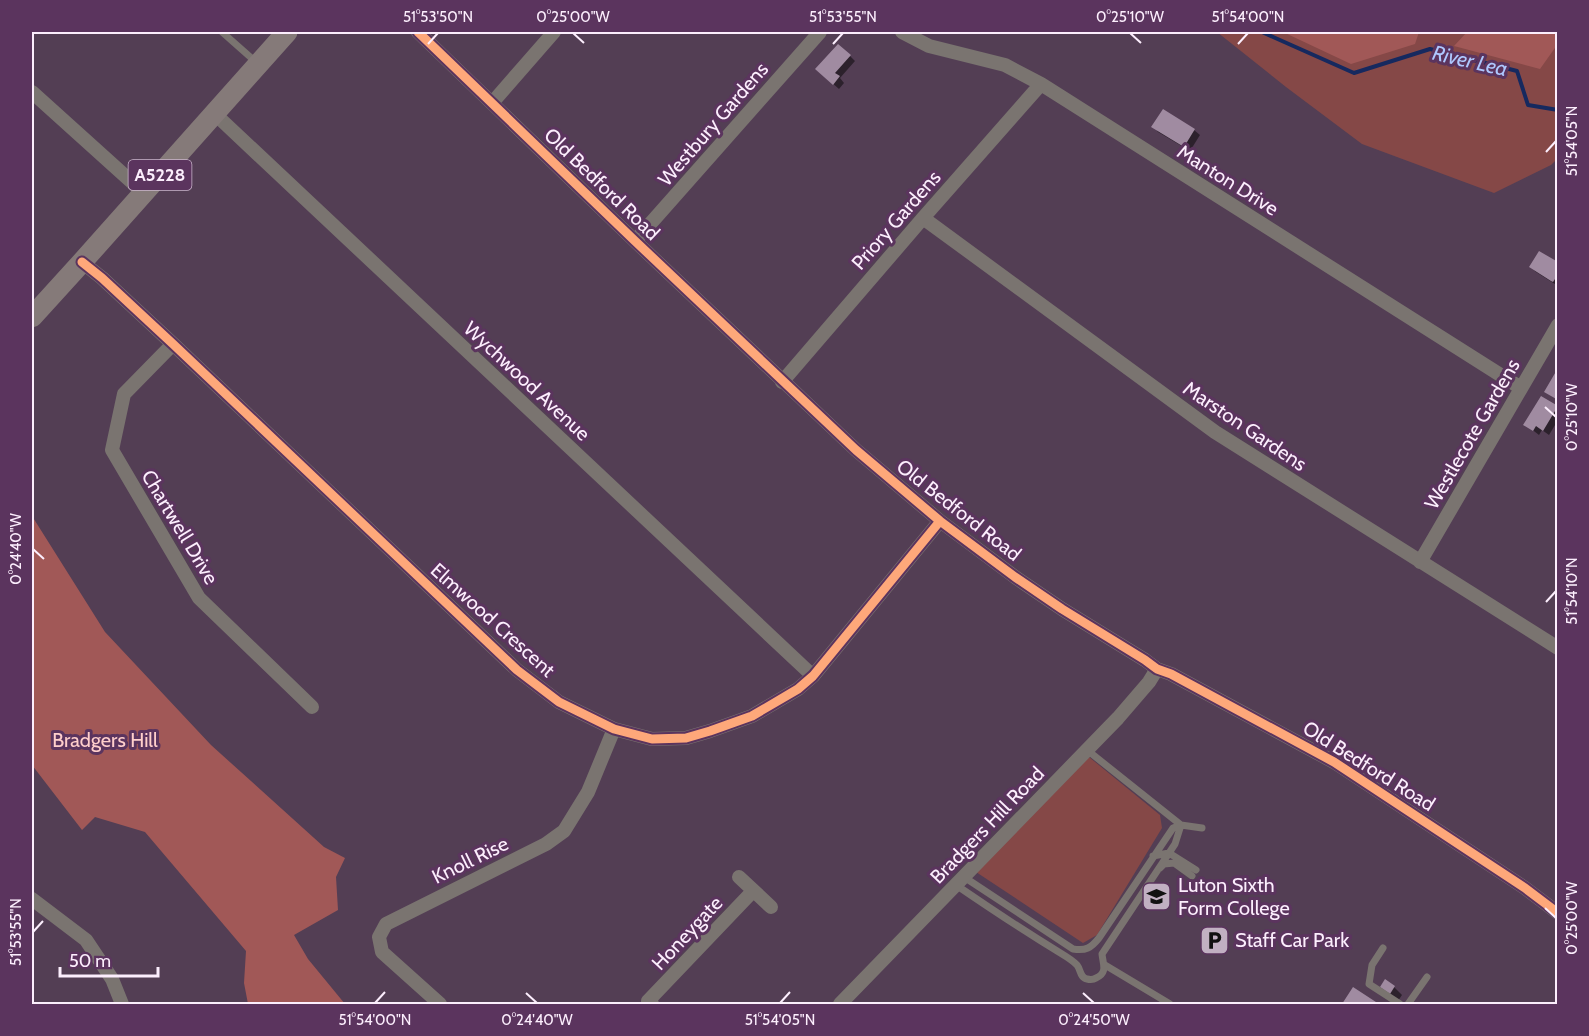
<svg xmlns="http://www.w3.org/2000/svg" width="1589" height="1036" font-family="Cabin,sans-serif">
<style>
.green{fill:#854847}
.forest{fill:#a15857}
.shadow{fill:#0007}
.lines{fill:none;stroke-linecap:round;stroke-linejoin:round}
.stream{stroke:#16295f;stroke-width:4}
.building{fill:#a08ba1}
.service{stroke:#7a7470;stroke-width:7}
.minor{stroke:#7a7470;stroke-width:14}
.primary{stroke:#857a79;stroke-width:21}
.cycleway-casing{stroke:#5b345e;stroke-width:13}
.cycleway{stroke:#fea87a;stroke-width:9}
.ticks{fill:none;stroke:#fceefd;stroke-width:2}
.labels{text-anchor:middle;stroke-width:6;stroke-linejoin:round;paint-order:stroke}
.shield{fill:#5b345e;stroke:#ccb6cd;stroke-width:1.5}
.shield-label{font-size:18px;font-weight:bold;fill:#fceefd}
.street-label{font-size:20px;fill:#fceefd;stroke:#5b345e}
.park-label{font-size:20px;fill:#ffcfcb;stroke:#5b345e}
.poi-label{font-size:20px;fill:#fceefd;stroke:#5b345e;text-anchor:start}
.water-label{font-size:21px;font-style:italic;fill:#aec8fe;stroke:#5b345e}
.neatline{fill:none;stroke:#fceefd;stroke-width:2}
.ticks-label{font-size:15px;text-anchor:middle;fill:#fceefd}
</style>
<rect width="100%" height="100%" fill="#533e54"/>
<!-- green -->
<path class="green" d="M 1217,32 L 1557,32 L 1557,159 L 1551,165 L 1494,193 L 1362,144 L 1286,87 Z
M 1089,757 L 1160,815 L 1162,828 L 1097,935 L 1083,943 L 976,872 Z"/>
<!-- forest -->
<path class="forest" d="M 1283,32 L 1419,32 L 1415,44 L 1351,64 Z
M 1467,32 L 1557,32 L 1557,45 L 1540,69 L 1454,46 Z
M 32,516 L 105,632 L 211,745 L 324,847 L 345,858 L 336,877 L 338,910 L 294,935 L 308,959 L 345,1004 L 248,1004 L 244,983 L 246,951 L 145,832 L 95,817 L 82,830 L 32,765 Z"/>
<!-- shadow -->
<path class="shadow" d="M 850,56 L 855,61 L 840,78 L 844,83 L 839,89 L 822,74 Z
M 1163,111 L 1194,130 L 1200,135 L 1190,151 L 1158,132 L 1153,126 Z
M 1558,264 L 1558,286 L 1536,272 L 1530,267 Z
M 1541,398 L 1558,408 L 1558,420 L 1549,435 L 1542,430 L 1539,435 L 1525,424 Z
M 1382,987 L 1394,987 L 1402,995 L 1398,1001 Z"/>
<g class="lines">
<!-- stream -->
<path class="stream" d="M 1262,32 L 1354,73 L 1430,49 L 1517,71 L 1528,105 L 1558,110"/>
</g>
<!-- building -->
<path class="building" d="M 838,44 L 851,55 L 835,73 L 840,76 L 833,85 L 815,69 Z
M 1163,109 L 1195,129 L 1184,147 L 1151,127 Z
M 1539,251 L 1558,262 L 1558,271 L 1555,275 L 1557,276 L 1553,282 L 1551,281 L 1529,267 Z
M 1558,368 L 1558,400 L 1544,392 Z
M 1541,396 L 1558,406 L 1543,431 L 1536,426 L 1533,431 L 1523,425 Z
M 1385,979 L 1395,986 L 1390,994 L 1380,987 Z
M 1353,987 L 1379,1004 L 1342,1004 Z"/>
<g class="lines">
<!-- service -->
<path class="service" d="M 222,32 L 257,63
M 1153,856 L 1169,853 L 1196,870
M 1160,868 L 1164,864 L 1174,863 L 1192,876
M 964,877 L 1073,949 C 1086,951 1091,948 1099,938 L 1173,828 L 1181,825 L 1202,828
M 956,885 C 991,909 1026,932 1062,954 C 1067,957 1073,961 1077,965 C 1081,970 1080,978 1087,979 C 1091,980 1093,980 1096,978 C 1108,973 1103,964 1102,954 L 1175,844 L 1181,825 L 1087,750
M 1383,948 L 1372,965 L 1369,984 L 1400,1004
M 1105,965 L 1170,1004
M 1408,1004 L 1427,977"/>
<!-- minor -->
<path class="minor" d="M 418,32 L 635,241 L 856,450 L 940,521 L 1015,577 L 1062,609 L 1145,660 L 1157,669 L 1171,674 L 1334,762 L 1525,888 L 1558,913
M 902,32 L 929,46 L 1005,65 L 1041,84 L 1521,388
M 32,92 L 144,193
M 492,103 L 554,32
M 215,114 L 813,676
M 923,218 L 1215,432 L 1558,648
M 635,241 L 820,32
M 82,262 L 102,278 L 173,344 L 517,670 L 559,702 L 614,729 L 652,739 L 686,738 L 710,731 L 752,716 L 798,689 L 813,676 L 940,521
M 173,344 L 124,394 L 112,450 L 199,598 L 312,707
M 782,382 L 923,218 L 1041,84
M 1420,562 L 1558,325
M 739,877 L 771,907
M 32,899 L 86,940 L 112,979 L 122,1004
M 440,1004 L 382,952 L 379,937 L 386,924 L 546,844 L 564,831 L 588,792 L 614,729
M 652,1004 L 648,1001 L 753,891
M 840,1004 L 1118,718 L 1149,682 L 1157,669"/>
<!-- primary -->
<path class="primary" d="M 32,317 L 82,262 L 287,32"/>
<defs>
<path id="cycleway" d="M 418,32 L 635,241 L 856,450 L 940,521 L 1015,577 L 1062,609 L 1145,660 L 1157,669 L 1171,674 L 1334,762 L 1525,888 L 1558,913
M 82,262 L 102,278 L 173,344 L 517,670 L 559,702 L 614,729 L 652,739 L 686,738 L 710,731 L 752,716 L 798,689 L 813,676 L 940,521"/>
</defs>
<!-- cycleway casing -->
<use href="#cycleway" class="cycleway-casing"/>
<!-- cycleway -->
<use href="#cycleway" class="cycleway"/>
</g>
<!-- ticks -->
<path class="ticks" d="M 573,33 L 584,43M 1130,33 L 1141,43M 428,44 L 438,33M 833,44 L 843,33M 1238,44 L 1248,33M 1546,152 L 1556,141M 1545,407 L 1556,417M 33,549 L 44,559M 1546,602 L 1556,591M 1545,908 L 1556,918M 33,932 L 43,921M 526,993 L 537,1003M 1083,993 L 1094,1003M 375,1003 L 385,992M 780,1003 L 790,992"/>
<!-- icons -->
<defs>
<symbol id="university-square" viewBox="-11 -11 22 22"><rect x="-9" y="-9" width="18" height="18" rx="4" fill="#c1b0c2" stroke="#5b345e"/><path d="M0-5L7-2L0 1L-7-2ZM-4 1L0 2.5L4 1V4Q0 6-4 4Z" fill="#111"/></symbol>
<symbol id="parking-square" viewBox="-11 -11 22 22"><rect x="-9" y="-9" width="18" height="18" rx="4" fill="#c1b0c2" stroke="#5b345e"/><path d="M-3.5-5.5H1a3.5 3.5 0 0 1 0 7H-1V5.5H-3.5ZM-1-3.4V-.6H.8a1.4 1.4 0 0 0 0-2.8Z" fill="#111"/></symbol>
</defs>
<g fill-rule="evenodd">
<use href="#university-square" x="1140" y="880" width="33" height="33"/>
<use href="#parking-square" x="1198" y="924" width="33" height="33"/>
</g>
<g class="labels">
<!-- shield labels -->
<rect class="shield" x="128.5" y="160" width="63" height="30" rx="4.5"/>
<g class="shield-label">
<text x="160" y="181">A5228</text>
</g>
<!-- street labels -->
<g class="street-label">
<text transform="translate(713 124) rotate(-49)" y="7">Westbury Gardens</text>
<text transform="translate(1228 180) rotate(32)" y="7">Manton Drive</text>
<text transform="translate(602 184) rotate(44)" y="7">Old Bedford Road</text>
<text transform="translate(896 220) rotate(-49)" y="7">Priory Gardens</text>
<text transform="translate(527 381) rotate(43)" y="7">Wychwood Avenue</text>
<text transform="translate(1245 426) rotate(34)" y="7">Marston Gardens</text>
<text transform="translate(1472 434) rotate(-60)" y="7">Westlecote Gardens</text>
<text transform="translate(959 510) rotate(38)" y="7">Old Bedford Road</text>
<text transform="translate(180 527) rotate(59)" y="7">Chartwell Drive</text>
<text transform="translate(493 620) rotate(42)" y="7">Elmwood Crescent</text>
<text transform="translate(1369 766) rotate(32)" y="7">Old Bedford Road</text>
<text transform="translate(987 825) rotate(-46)" y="7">Bradgers Hill Road</text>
<text transform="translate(470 860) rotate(-26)" y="7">Knoll Rise</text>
<text transform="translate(687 933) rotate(-47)" y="7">Honeygate</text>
</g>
<!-- park labels -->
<g class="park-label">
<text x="105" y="747">Bradgers Hill</text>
</g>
<!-- poi labels -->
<g class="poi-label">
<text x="1178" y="892">Luton Sixth<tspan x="1178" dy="23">Form College</tspan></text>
<text x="1235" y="947">Staff Car Park</text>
</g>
<!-- water labels -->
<g class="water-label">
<text transform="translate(1470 61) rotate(13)" y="7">River Lea</text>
</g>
</g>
<!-- border -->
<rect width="1589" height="1036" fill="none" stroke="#5b345e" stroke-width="66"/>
<!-- scale -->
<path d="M60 967v9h98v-9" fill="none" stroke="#fceefd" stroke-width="3"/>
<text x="69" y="967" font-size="18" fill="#fceefd" stroke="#5b345e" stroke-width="4.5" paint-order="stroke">50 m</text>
<rect x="33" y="33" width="1523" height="970" class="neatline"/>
<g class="ticks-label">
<text x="438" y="22">51°53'50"N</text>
<text x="573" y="22">0°25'00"W</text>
<text x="843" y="22">51°53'55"N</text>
<text x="1130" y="22">0°25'10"W</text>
<text x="1248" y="22">51°54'00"N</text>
<text transform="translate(1572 141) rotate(-90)" y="5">51°54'05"N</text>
<text transform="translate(1572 417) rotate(-90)" y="5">0°25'10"W</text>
<text transform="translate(16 549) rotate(-90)" y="5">0°24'40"W</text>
<text transform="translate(1572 591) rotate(-90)" y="5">51°54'10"N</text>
<text transform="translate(1572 918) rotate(-90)" y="5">0°25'00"W</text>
<text transform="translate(16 932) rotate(-90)" y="5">51°53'55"N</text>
<text x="375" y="1025">51°54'00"N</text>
<text x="537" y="1025">0°24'40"W</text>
<text x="780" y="1025">51°54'05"N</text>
<text x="1094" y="1025">0°24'50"W</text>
</g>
</svg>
